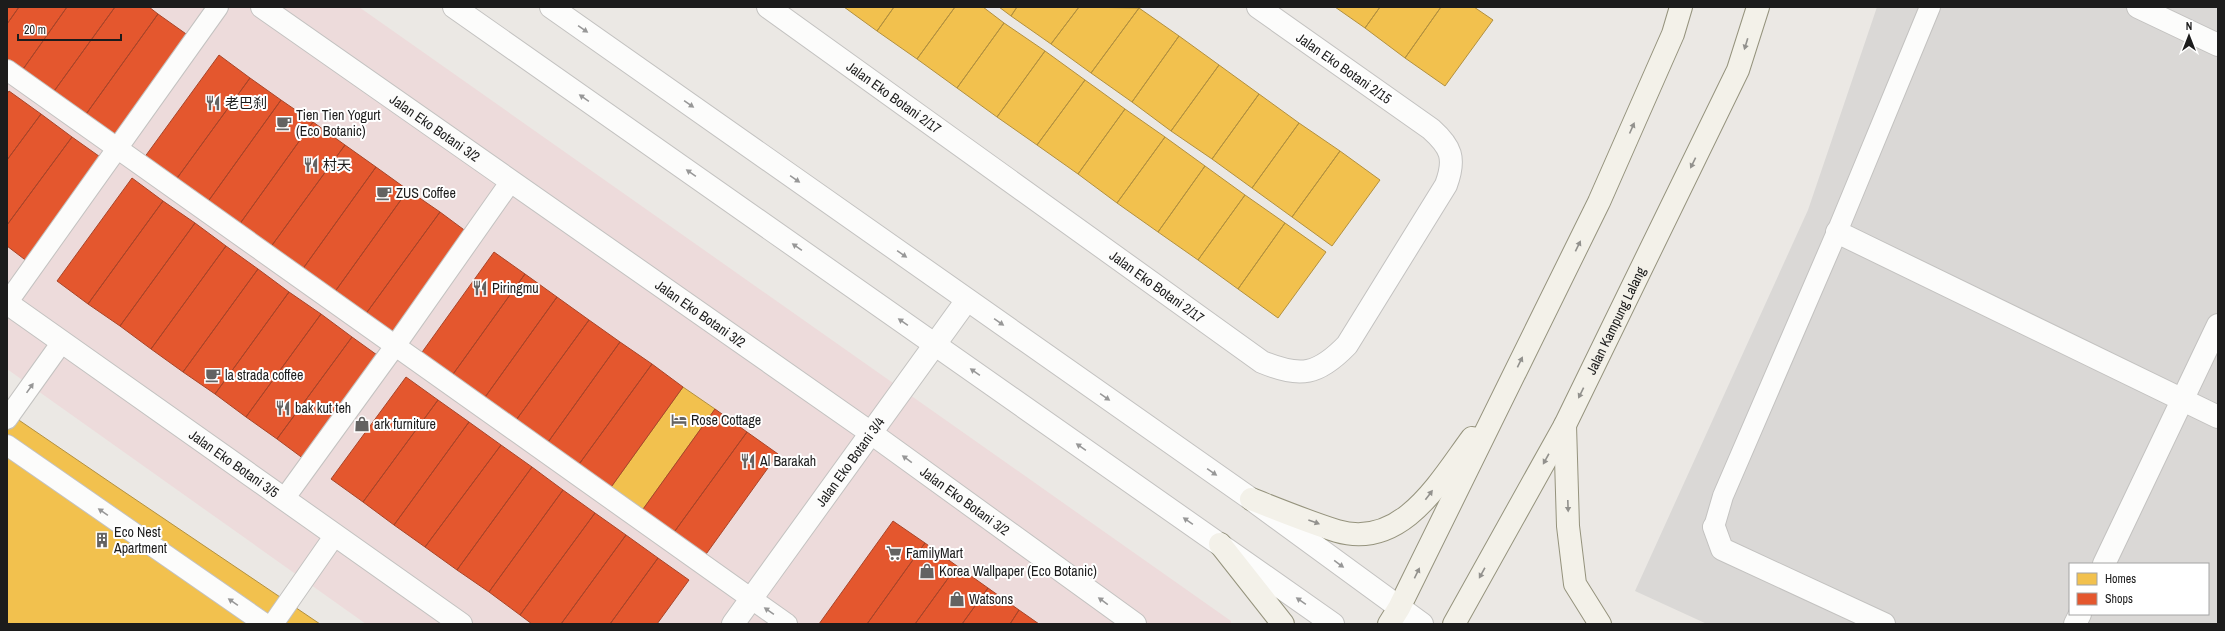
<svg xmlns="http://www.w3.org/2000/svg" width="2225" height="631" font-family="'Archivo Narrow','Noto Sans SC',sans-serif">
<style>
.residential{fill:#dad8d6;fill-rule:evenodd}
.commercial{fill:#eddbdb}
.homes{fill:#f2c14e;stroke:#b2903f}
.shops{fill:#e4572e;stroke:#a84529}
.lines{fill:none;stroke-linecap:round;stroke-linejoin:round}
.service-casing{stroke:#c3c2c0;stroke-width:22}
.minor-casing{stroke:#c3c2c0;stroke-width:24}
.tertiary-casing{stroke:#c3c2c0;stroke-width:24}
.secondary-casing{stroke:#95937d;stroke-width:24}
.service{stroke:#fcfcfb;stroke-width:20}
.minor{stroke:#fcfcfb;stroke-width:22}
.tertiary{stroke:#fcfcfb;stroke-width:22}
.secondary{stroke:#f3f1e9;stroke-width:22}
.oneway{fill:#979797}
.oneway2{fill:#92918d}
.labels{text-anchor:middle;stroke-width:4;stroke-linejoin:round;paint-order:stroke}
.street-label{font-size:14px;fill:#1c1c1c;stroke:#fff}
.poi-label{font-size:14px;fill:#1c1c1c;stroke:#fff;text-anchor:start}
</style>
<rect width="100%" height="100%" fill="#ebe8e4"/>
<!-- residential -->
<path class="residential" d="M 1877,7 L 2218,7 L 2218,624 L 1707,624 L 1635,591 L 1808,210 ZM 2070,564 L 2208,564 L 2208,614 L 2070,614 Z"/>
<!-- commercial -->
<path class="commercial" d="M 7,7 L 359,7 L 1231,621 L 1231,624 L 366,624 L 7,369 Z"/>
<!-- homes -->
<path class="homes" d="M 844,7 L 894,7 L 877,31 Z
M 894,7 L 955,7 L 917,59 L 877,31 Z
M 955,7 L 983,7 L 1004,23 L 957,88 L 917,59 Z
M 999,7 L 1017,7 L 1011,16 Z
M 1017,7 L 1079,7 L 1051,44 L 1011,16 Z
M 1079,7 L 1139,8 L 1091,73 L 1051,44 Z
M 1335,7 L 1380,7 L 1365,28 Z
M 1380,7 L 1441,7 L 1405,58 L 1365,28 Z
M 1441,7 L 1474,7 L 1493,20 L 1445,86 L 1405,58 Z
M 1139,8 L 1179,36 L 1132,102 L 1091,73 Z
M 1004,23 L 1045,51 L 997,117 L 957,88 Z
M 1179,36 L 1219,65 L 1171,131 L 1132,102 Z
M 1045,51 L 1085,80 L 1037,145 L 997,117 Z
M 1219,65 L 1259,94 L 1212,159 L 1171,131 Z
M 1085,80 L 1125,109 L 1078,174 L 1037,145 Z
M 1259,94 L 1299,123 L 1252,188 L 1212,159 Z
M 1125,109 L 1165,137 L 1117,203 L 1078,174 Z
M 1299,123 L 1340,151 L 1292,217 L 1252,188 Z
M 1165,137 L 1205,166 L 1158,232 L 1117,203 Z
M 1340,151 L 1380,180 L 1332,246 L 1292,217 Z
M 1205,166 L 1245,195 L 1198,260 L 1158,232 Z
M 1245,195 L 1285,223 L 1238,289 L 1198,260 Z
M 1285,223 L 1326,252 L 1278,318 L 1238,289 Z
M 683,387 L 715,409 L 641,512 L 609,490 Z
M 7,412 L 117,487 L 320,624 L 7,624 Z"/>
<!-- shops -->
<path class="shops" d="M 7,7 L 19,7 L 7,24 Z
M 19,7 L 67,7 L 21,72 L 7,62 L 7,24 Z
M 67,7 L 115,7 L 52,94 L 21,72 Z
M 115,7 L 149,7 L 158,14 L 84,117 L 52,94 Z
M 158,14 L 189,36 L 115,139 L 84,117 Z
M 219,55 L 250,78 L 175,181 L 144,158 Z
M 250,78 L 281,100 L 207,203 L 175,181 Z
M 9,91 L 41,114 L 7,160 L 7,94 Z
M 281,100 L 313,122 L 239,225 L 207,203 Z
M 41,114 L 72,137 L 7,225 L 7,160 Z
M 313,122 L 345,145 L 270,248 L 239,225 Z
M 72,137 L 103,159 L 28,262 L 7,246 L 7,225 Z
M 345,145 L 376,167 L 302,270 L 270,248 Z
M 376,167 L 408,190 L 334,293 L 302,270 Z
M 132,178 L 163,201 L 88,304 L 57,281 Z
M 408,190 L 440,212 L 365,315 L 334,293 Z
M 163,201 L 195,223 L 120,326 L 88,304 Z
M 440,212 L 471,235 L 397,338 L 365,315 Z
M 195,223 L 226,246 L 151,349 L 120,326 Z
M 226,246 L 258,269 L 183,372 L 151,349 Z
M 494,252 L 525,274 L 451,377 L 420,355 Z
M 258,269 L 289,292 L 215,394 L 183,372 Z
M 525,274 L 557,297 L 483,400 L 451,377 Z
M 289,292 L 321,314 L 246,417 L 215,394 Z
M 557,297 L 589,320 L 514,423 L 483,400 Z
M 321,314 L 352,337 L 277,439 L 246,417 Z
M 589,320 L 620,342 L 546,445 L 514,423 Z
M 352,337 L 384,360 L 308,462 L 277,439 Z
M 620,342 L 652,364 L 577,467 L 546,445 Z
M 652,364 L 683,387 L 609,490 L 577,467 Z
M 406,377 L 438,400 L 363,502 L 331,479 Z
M 438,400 L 469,422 L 394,525 L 363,502 Z
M 715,409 L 747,432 L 672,535 L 641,512 Z
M 469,422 L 501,445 L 425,547 L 394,525 Z
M 747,432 L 778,454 L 704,557 L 672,535 Z
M 501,445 L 532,467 L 457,570 L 425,547 Z
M 532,467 L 563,490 L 489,592 L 457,570 Z
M 563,490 L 595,513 L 520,615 L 489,592 Z
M 595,513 L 626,535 L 561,624 L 532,624 L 520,615 Z
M 893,521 L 925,543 L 867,624 L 819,624 Z
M 626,535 L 658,558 L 610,624 L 561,624 Z
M 925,543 L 957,566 L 915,624 L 867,624 Z
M 658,558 L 689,580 L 657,624 L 610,624 Z
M 957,566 L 988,588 L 962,624 L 915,624 Z
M 988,588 L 1019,610 L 1010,624 L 962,624 Z
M 1019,610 L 1039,624 L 1010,624 Z"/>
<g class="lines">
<defs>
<path id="service" d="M 7,70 L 787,624
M 7,303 L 218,7
M 7,419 L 62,342
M 7,445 L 265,624
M 284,499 L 395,346 L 511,181
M 1714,527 L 1723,496 L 1837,232 L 1930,7
M 273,624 L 335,535"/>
<g id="minor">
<path id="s1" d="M 262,7 L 871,433 L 1135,624"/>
<path id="s2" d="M 768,7 L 1262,362 C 1301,378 1318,375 1347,345 L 1446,185 C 1456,158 1451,147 1431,129 L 1258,7"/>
<path d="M 2138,7 L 2218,45"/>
<path d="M 1837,232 L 2218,417"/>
<path id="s3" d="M 7,303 L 461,624"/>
<path d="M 1714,527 L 1722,549 L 1884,624"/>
<path d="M 2104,564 L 2218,325"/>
<path id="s4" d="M 733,624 L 967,300"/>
<path d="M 2075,624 L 2080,614"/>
</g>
<path id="tertiary" d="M 454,7 L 1333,624
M 551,7 L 1251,499 L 1422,624"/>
<g id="secondary">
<path d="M 1565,425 L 1568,526 L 1575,584 L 1600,624"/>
<path d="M 1251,499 C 1279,510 1308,522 1337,531 C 1402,550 1440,481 1472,438"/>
<path d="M 1220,544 L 1283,624"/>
<path d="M 1389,624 L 1399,608 L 1599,202 L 1673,34 L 1681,7"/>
<path id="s5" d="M 1454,624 L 1565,425 L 1738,70 L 1758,7"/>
</g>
</defs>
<!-- service casing -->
<use href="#service" class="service-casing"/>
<!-- minor casing -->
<use href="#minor" class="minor-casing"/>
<!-- tertiary casing -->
<use href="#tertiary" class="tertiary-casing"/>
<!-- secondary casing -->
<use href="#secondary" class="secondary-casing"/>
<!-- service -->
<use href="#service" class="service"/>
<!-- minor -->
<use href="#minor" class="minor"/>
<!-- tertiary -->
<use href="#tertiary" class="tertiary"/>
<!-- secondary -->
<use href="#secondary" class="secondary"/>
</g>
<!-- one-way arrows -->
<defs><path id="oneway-solid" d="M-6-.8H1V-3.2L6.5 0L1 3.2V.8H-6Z"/></defs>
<g class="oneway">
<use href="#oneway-solid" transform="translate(583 29) rotate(35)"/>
<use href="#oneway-solid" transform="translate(584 98) rotate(-145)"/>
<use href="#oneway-solid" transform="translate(689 104) rotate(35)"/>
<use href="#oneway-solid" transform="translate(691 173) rotate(-145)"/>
<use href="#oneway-solid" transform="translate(795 179) rotate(35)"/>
<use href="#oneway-solid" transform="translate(797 247) rotate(-145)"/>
<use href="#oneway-solid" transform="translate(902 254) rotate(35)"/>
<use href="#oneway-solid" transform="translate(903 322) rotate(-145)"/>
<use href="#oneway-solid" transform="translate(999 322) rotate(35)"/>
<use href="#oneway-solid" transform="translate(975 372) rotate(-145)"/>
<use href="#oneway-solid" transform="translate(30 388) rotate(-55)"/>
<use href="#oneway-solid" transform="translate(1105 397) rotate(35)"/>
<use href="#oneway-solid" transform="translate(1081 447) rotate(-145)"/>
<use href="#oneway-solid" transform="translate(907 459) rotate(-144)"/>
<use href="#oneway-solid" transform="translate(1212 472) rotate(35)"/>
<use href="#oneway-solid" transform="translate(103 512) rotate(-145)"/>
<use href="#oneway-solid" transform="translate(1188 521) rotate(-145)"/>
<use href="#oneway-solid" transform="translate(1339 564) rotate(36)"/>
<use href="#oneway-solid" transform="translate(1103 601) rotate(-144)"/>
<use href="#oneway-solid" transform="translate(1301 601) rotate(-145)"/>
<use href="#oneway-solid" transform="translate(233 602) rotate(-145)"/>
<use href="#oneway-solid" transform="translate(769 611) rotate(-145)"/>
</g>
<g class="oneway2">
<use href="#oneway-solid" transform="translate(1746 44) rotate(107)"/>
<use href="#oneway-solid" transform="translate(1632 128) rotate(-66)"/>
<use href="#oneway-solid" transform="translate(1693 163) rotate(116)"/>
<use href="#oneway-solid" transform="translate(1578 246) rotate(-64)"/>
<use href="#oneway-solid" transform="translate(1520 362) rotate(-64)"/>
<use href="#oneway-solid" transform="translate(1581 393) rotate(116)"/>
<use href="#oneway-solid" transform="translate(1546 459) rotate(119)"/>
<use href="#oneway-solid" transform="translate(1429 495) rotate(-53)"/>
<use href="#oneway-solid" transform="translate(1568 506) rotate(88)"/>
<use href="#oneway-solid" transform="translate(1314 522) rotate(20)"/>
<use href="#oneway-solid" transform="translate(1417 573) rotate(-64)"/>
<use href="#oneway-solid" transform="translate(1482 573) rotate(119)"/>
</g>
<!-- icons -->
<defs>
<symbol id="restaurant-bare" viewBox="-9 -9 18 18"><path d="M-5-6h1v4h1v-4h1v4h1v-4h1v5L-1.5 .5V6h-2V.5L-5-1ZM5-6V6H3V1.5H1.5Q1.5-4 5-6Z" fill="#646362" stroke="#fff" stroke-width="2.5" paint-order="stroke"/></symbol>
<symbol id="cafe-bare" viewBox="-9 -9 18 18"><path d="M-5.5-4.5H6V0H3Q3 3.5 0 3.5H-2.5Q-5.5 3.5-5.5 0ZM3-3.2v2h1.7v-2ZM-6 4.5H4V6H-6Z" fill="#646362" stroke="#fff" stroke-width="2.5" paint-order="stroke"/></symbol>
<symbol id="hotel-bare" viewBox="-9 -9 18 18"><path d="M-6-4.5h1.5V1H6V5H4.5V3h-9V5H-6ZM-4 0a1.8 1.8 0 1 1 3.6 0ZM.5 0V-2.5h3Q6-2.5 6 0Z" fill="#646362" stroke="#fff" stroke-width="2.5" paint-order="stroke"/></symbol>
<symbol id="shop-bare" viewBox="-9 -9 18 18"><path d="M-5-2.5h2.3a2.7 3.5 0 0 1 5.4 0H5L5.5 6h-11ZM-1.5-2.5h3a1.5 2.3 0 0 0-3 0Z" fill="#646362" stroke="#fff" stroke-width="2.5" paint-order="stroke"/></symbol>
<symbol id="building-bare" viewBox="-9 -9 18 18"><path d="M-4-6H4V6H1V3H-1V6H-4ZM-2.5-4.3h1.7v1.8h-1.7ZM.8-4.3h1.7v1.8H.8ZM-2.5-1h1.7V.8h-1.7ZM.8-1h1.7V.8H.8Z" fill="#646362" stroke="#fff" stroke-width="2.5" paint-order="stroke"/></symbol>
<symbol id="supermarket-bare" viewBox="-9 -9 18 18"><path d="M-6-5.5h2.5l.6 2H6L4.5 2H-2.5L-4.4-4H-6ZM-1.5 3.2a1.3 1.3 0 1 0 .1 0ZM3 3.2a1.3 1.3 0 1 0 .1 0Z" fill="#646362" stroke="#fff" stroke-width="2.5" paint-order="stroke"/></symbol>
</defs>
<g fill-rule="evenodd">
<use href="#restaurant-bare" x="202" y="92" width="22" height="22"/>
<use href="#cafe-bare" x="273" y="112" width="22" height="22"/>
<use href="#restaurant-bare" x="300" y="154" width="22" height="22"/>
<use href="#cafe-bare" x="373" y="182" width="22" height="22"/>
<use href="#restaurant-bare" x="469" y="277" width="22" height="22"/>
<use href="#cafe-bare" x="202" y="364" width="22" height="22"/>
<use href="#restaurant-bare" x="272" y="397" width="22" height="22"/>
<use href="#hotel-bare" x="668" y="409" width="22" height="22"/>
<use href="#shop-bare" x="351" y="413" width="22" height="22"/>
<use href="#restaurant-bare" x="737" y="450" width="22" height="22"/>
<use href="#building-bare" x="91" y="529" width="22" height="22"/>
<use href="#supermarket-bare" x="883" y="542" width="22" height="22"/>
<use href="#shop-bare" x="916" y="560" width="22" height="22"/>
<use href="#shop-bare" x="946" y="588" width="22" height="22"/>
</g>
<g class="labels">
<!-- street labels -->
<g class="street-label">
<text transform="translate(1344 68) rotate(35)" y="5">Jalan Eko Botani 2/15</text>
<text dy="5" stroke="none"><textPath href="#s2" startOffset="155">Jalan Eko Botani 2/17</textPath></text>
<text dy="5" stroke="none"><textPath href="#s1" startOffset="211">Jalan Eko Botani 3/2</textPath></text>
<text dy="5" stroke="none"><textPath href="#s2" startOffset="479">Jalan Eko Botani 2/17</textPath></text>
<text dy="5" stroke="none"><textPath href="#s1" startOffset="535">Jalan Eko Botani 3/2</textPath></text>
<text dy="5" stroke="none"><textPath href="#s5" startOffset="344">Jalan Kampung Lalang</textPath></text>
<text dy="5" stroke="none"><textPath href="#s4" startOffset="200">Jalan Eko Botani 3/4</textPath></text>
<text dy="5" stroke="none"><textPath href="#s3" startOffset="278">Jalan Eko Botani 3/5</textPath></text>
<text dy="5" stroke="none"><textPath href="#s1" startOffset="859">Jalan Eko Botani 3/2</textPath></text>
</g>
<!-- poi labels -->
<g class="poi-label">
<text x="225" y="108">老巴刹</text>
<text x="296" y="120">Tien Tien Yogurt<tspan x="296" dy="16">(Eco Botanic)</tspan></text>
<text x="323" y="170">村天</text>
<text x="396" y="198">ZUS Coffee</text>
<text x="492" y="293">Piringmu</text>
<text x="225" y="380">la strada coffee</text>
<text x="295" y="413">bak kut teh</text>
<text x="691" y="425">Rose Cottage</text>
<text x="374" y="429">ark furniture</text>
<text x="760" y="466">Al Barakah</text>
<text x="114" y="537">Eco Nest<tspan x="114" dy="16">Apartment</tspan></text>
<text x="906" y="558">FamilyMart</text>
<text x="939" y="576">Korea Wallpaper (Eco Botanic)</text>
<text x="969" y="604">Watsons</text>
</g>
</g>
<!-- border -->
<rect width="2225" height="631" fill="none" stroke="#1c1c1c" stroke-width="16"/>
<!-- legend -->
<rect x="2069" y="563" width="140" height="52" fill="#ffffff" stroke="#a4a4a4"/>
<rect x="2077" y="573" width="20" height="12" fill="#f2c14e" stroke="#a4a4a4"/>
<text x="2105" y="583" font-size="12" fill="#1c1c1c">Homes</text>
<rect x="2077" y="593" width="20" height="12" fill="#e4572e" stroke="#a4a4a4"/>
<text x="2105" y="603" font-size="12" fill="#1c1c1c">Shops</text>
<!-- north arrow -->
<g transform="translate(2189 36)" stroke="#ffffff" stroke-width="3" paint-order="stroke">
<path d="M0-3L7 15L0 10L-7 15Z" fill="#1c1c1c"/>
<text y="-6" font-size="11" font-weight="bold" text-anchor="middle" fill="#1c1c1c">N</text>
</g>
<!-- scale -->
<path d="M18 34v6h103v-6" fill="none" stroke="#1c1c1c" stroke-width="2"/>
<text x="24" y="34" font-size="12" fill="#1c1c1c" stroke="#ffffff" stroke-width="3" paint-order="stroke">20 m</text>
</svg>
